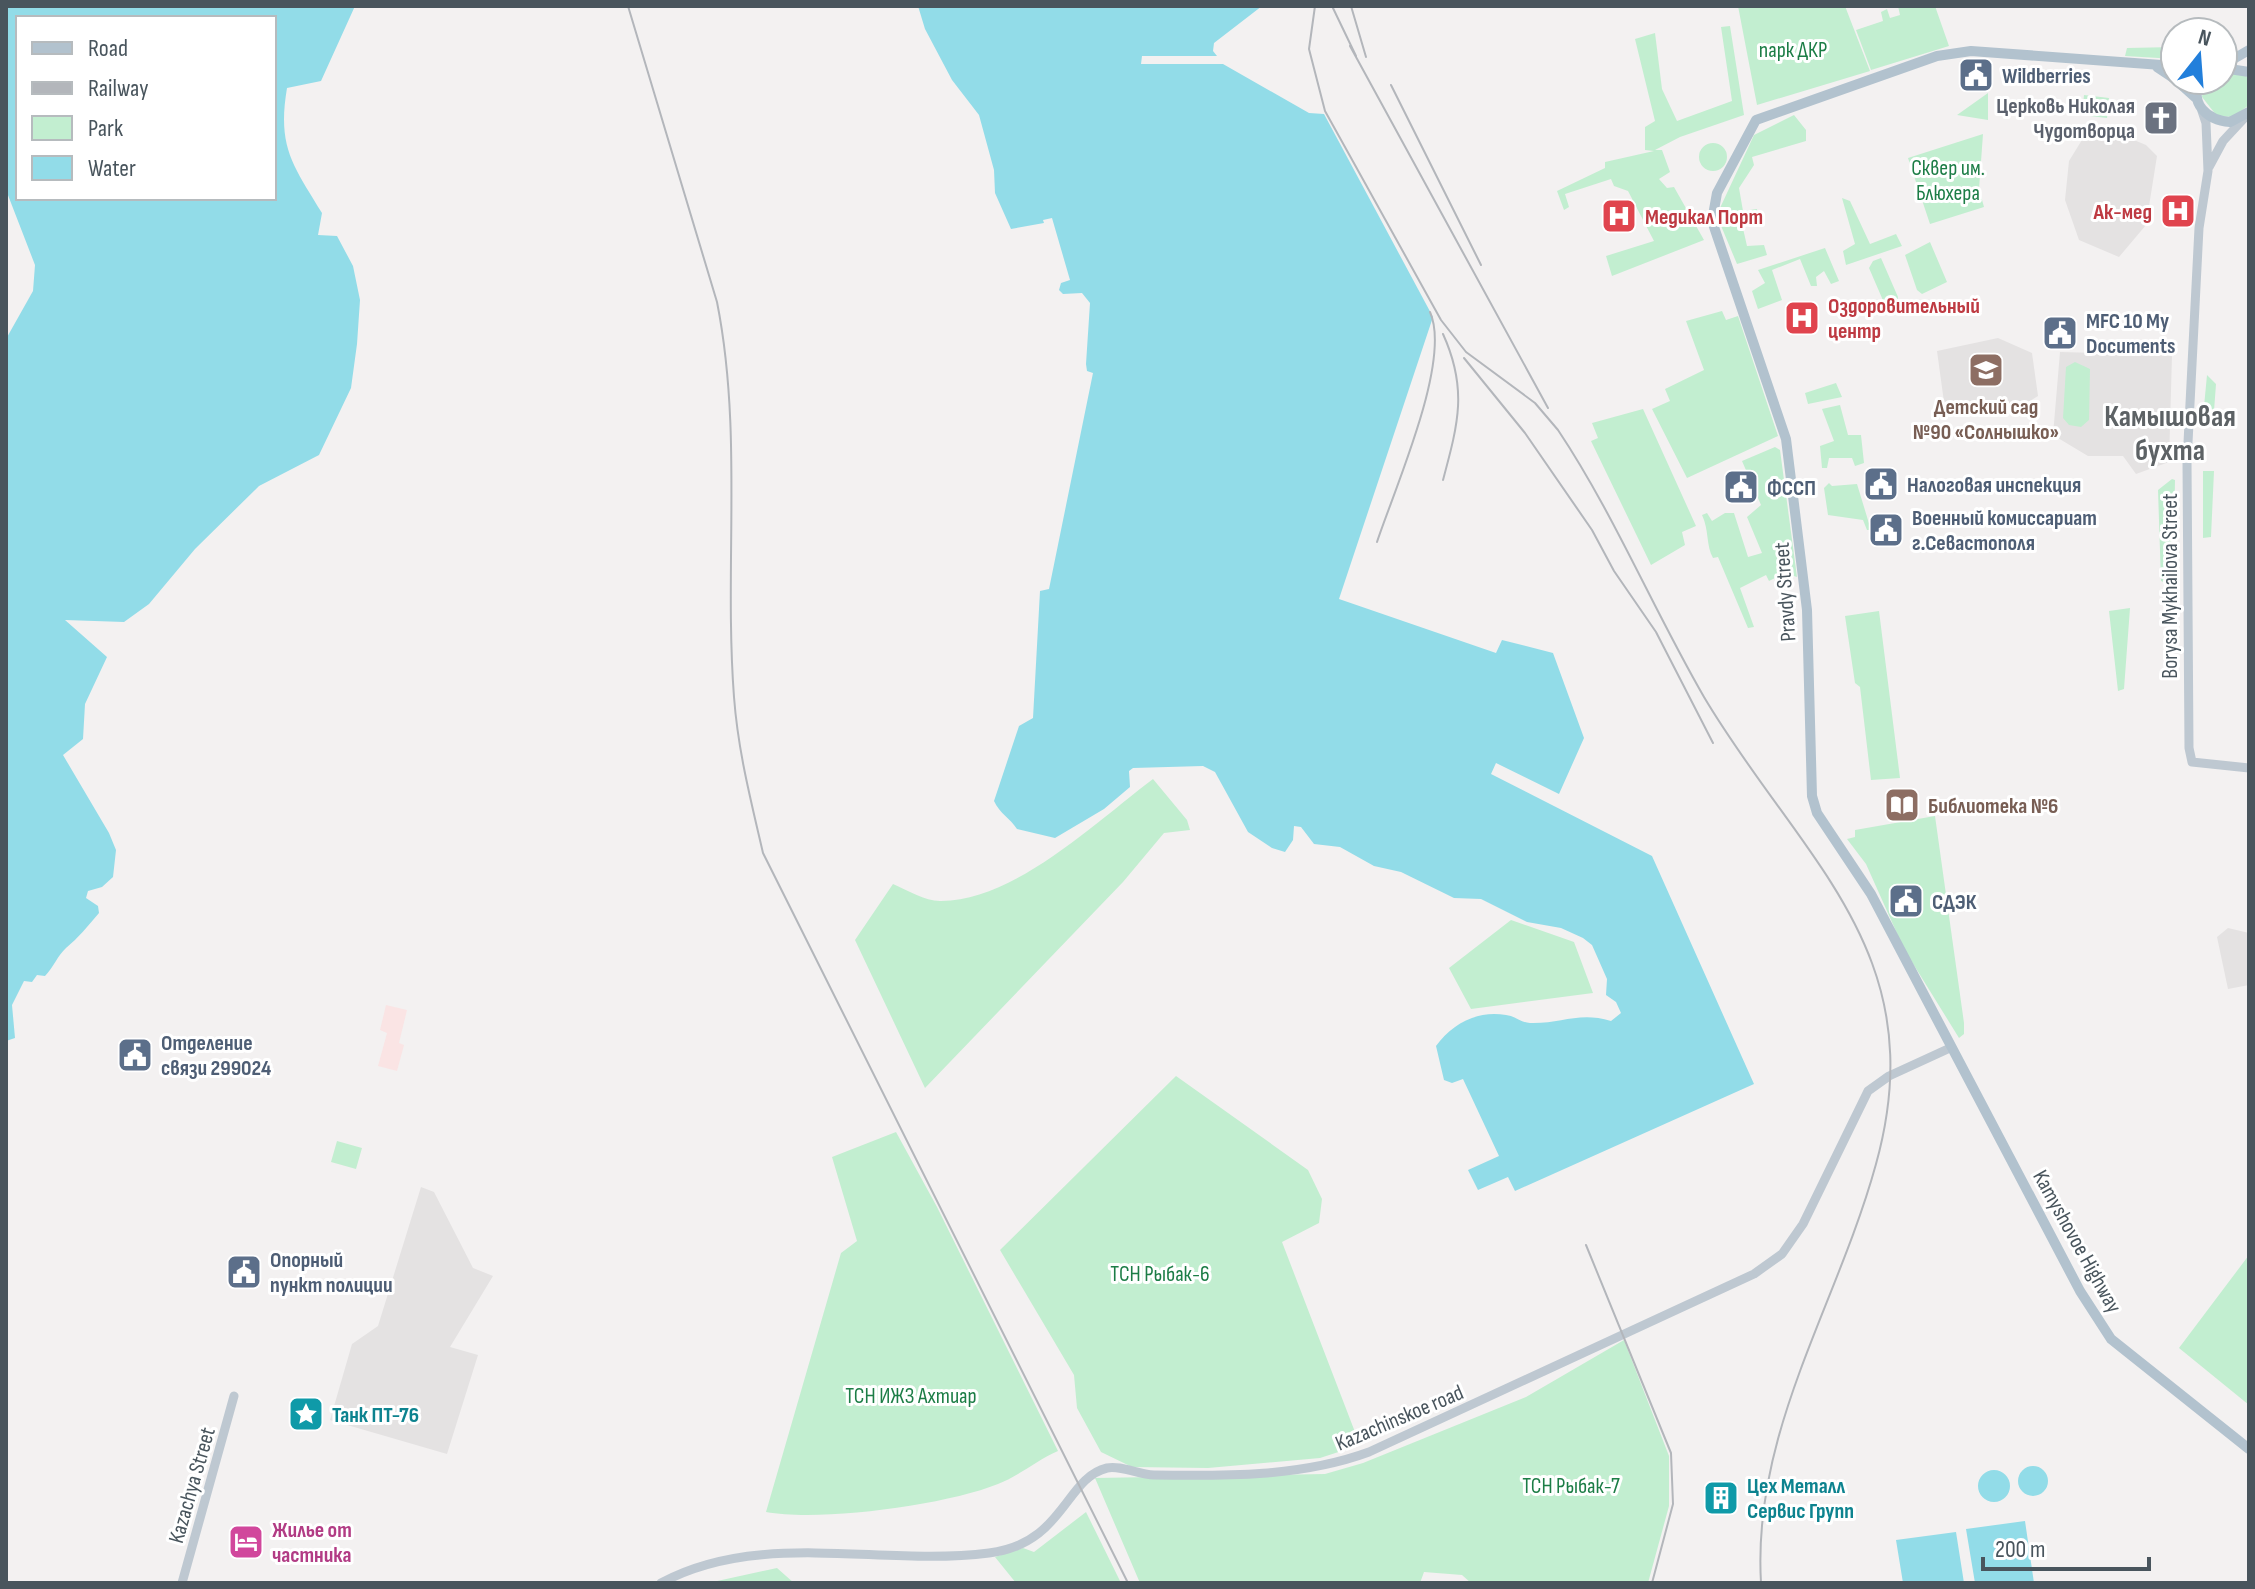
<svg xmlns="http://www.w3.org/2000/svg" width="2255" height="1589" font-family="'Sofia Sans Condensed',sans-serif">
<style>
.education{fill:#e4e2e2}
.medical{fill:#fae4e4}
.green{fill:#c2eed0}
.water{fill:#92dce8;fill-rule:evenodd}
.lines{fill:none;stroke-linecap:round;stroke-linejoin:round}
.secondary{stroke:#bec8d1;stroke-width:9}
.primary{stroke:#b2c2ce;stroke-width:10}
.rail{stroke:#b3b6bb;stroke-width:2}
.labels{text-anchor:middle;stroke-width:6;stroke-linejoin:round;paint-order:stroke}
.park-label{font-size:22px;fill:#1c7d46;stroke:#fff}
.service-label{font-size:22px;font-weight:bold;fill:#4e5e75;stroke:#fff;text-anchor:start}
.worship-label{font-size:22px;font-weight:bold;fill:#5b616d;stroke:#fff;text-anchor:end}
.health-label{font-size:22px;font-weight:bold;fill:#be3a42;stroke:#fff;text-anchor:start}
.education-label{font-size:22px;font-weight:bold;fill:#785e54;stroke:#fff}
.street-label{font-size:22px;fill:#49555d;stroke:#fff}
.culture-label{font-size:22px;font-weight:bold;fill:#0d838f;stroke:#fff;text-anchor:start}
.hotel-label{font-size:22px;font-weight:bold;fill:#b23c85;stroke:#fff;text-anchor:start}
.district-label{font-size:30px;font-weight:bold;fill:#5d6265;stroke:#fff}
</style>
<rect width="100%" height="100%" fill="#f3f1f1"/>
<!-- education -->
<path class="education" d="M 2117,133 L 2146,145 L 2157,156 L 2146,225 L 2119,257 L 2079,240 L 2065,200 L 2069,161 L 2085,135 Z
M 1998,338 L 2032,353 L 2038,396 L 2016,410 L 1956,410 L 1944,402 L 1937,351 Z
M 2060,352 L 2172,355 L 2169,462 L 2136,474 L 2123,456 L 2088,456 L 2053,435 Z
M 2228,928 L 2249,933 L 2249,985 L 2228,989 L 2217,937 Z
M 421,1187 L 434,1192 L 473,1268 L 493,1276 L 450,1347 L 478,1355 L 447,1454 L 330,1420 L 352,1344 L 378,1326 Z"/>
<!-- medical -->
<path class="medical" d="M 386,1005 L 407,1010 L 399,1043 L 404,1045 L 397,1071 L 378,1066 L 387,1033 L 380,1030 Z"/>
<!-- green -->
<path class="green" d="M 1738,6 L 1845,6 L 1870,71 L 1757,105 Z
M 1898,6 L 1935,6 L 1949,46 L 1871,70 L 1856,30 L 1883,21 L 1881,12 L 1887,9 L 1890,18 L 1900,15 Z
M 1730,26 L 1744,115 L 1680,137 L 1655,150 L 1662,150 L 1670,172 L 1659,179 L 1667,188 L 1674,187 L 1704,240 L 1612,276 L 1606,256 L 1654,241 L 1628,191 L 1614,186 L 1611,179 L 1565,194 L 1569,207 L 1564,210 L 1557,191 L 1605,168 L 1605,162 L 1654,151 L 1645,150 L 1645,127 L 1655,121 L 1635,39 L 1655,33 L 1662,89 L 1677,121 L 1732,101 L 1721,27 Z
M 2175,47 L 2175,59 L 2125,56 L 2127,48 Z
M 2223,69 L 2242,73 L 2249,79 L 2249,105 L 2233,117 L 2217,116 L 2202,97 L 2204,81 L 2223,80 Z
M 1988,93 L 1988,120 L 1957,115 Z
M 2084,95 L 2109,98 L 2107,118 L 2082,115 Z
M 1794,115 L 1806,130 L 1806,141 L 1752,157 L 1754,165 L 1739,188 L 1743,211 L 1757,209 L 1758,221 L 1742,224 L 1747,246 L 1764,245 L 1767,255 L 1737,264 L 1719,221 L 1720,208 L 1754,135 Z
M 1983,134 L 1979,189 L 1984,207 L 1930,224 L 1908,158 Z
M1699 157a14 14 0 1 1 28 0a14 14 0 1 1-28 0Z
M 1842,198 L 1850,201 L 1870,244 L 1896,234 L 1902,246 L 1846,265 L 1843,251 L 1855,244 Z
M 1930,242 L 1947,282 L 1922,294 L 1917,290 L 1905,255 Z
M 1825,248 L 1839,281 L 1831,284 L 1824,271 L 1816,277 L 1817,286 L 1811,286 L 1800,259 L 1772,270 L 1782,300 L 1758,309 L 1752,291 L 1765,283 L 1758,270 Z
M 1881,258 L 1898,297 L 1897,302 L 1885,305 L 1869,268 L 1873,261 Z
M 1722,311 L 1726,320 L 1738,316 L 1778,436 L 1687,478 L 1652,409 L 1670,401 L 1665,389 L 1704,370 L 1686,321 Z
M 2075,362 L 2090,369 L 2089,420 L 2081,427 L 2069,425 L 2063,418 L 2066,367 Z
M 2207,375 L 2216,384 L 2214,411 L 2207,412 L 2214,413 L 2210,421 L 2203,417 Z
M 1836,383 L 1842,397 L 1808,404 L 1805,393 Z
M 1840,405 L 1848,435 L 1861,435 L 1864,463 L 1855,466 L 1852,458 L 1829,458 L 1827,468 L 1822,468 L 1820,446 L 1834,441 L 1822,409 Z
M 1643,409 L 1696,526 L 1682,532 L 1685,545 L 1651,565 L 1591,441 L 1598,438 L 1592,423 Z
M 1775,447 L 1780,450 L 1797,577 L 1785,573 L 1769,581 L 1766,575 L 1740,588 L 1754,627 L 1748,628 L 1718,557 L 1713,558 C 1706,546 1709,529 1702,515 L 1707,513 L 1712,521 L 1725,513 L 1734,513 L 1748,557 L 1762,553 L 1747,517 L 1761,505 L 1742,461 Z
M 2203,471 L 2214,471 L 2211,537 L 2203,538 Z
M 2172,479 L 2175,480 L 2173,586 L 2161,581 L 2158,490 Z
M 1829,483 L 1832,486 L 1857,484 L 1871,530 L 1867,530 L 1863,520 L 1828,515 L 1824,488 Z
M 2130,608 L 2124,689 L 2118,691 L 2109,611 Z
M 1879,611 L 1900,778 L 1871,780 L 1860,687 L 1855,683 L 1845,616 Z
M 1153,779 L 1187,820 L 1190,830 L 1164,833 L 1123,882 L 925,1088 L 855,940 L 893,884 C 907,890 925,901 940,901 C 1013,902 1096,822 1153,779 Z
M 1935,816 L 1964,1023 L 1964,1034 L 1959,1038 L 1904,949 L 1866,864 L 1847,839 L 1855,837 L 1855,830 Z
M 1511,920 L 1574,942 L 1593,993 L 1471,1009 L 1449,968 Z
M 1176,1076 L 1308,1170 L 1322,1199 L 1319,1223 L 1282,1242 L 1360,1445 L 1320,1458 L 1208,1468 L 1132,1467 L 1101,1452 L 1077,1408 L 1074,1375 L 1000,1250 Z
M 896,1132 L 937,1207 L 1058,1451 C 1037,1460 1019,1476 998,1484 C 946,1505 821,1522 766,1512 L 841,1253 L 857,1241 L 832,1157 Z
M 337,1141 L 362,1148 L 356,1169 L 331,1162 Z
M 2249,1255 L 2249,1405 L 2179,1348 Z
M 1624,1340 L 1669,1456 L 1669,1506 L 1648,1583 L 1471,1583 L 1462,1575 L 1424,1572 L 1420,1583 L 1140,1583 L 1095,1478 L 1325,1474 L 1363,1463 L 1526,1397 Z
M 1086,1512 L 1121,1583 L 1016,1583 L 995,1557 L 1023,1548 L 1034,1552 Z
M 777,1568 L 794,1583 L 708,1583 Z"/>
<!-- water -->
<path class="water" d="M 6,6 L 355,6 L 321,81 L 287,88 C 277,147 293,165 322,213 L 318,235 L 337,236 L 353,266 L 360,300 L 357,344 L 351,388 L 319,455 L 259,486 L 195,549 L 149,604 L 124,622 L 65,620 L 107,657 L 85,704 L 83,739 L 63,755 L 109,833 L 116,850 L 113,877 L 102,887 L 88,891 L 86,898 L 98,906 L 99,913 C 88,926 78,938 66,948 C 58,955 53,968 45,976 L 37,975 L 32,982 L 24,981 L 12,1005 L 15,1038 L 6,1041 L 6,339 L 33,291 L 35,265 L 6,190 ZM 274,18 L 274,198 L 18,198 L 18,18 Z
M 918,6 L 1262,6 L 1214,43 L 1213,51 L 1217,56 L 1142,56 L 1141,64 L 1223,64 L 1309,113 L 1324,114 L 1433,317 L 1339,599 L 1496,653 L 1502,640 L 1553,653 L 1584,738 L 1559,794 L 1496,763 L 1491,774 L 1652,856 L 1754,1084 L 1515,1191 L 1508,1177 L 1478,1190 L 1468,1170 L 1499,1156 L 1463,1079 L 1452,1083 L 1444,1080 L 1436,1046 C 1452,1024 1477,1010 1506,1015 C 1515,1016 1522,1023 1530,1023 C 1561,1024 1579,1011 1611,1021 L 1621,1013 L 1616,1002 L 1606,995 L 1607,979 L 1592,945 L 1583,938 L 1561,928 L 1527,922 L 1481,899 L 1454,898 L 1401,872 L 1374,866 L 1340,847 L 1314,844 L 1301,827 L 1294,826 L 1293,840 L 1285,852 L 1272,848 L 1248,832 L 1215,772 L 1203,766 L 1133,768 L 1129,771 L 1130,787 L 1104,809 L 1055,838 L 1017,829 C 1010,818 1000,814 994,801 L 1019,726 L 1033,718 L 1040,591 L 1049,589 L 1093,373 L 1087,371 L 1086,364 L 1090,303 L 1082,293 L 1063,294 L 1059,290 L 1061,283 L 1070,280 L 1052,218 L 1043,220 L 1044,223 L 1011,229 L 995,193 L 994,170 L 979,115 L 952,80 L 925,29 Z
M2018 1481a15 15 0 1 1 30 0a15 15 0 1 1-30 0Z
M1978 1486a16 16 0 1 1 32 0a16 16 0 1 1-32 0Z
M 2025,1521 L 2034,1583 L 1975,1583 L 1966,1529 Z
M 1956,1532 L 1964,1583 L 1903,1583 L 1896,1540 Z"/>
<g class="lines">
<!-- secondary -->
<path class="secondary" d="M 2202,111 L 2206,123 L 2208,171 L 2199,228 L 2187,462 L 2189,748 L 2192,762 L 2249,768
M 2209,167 L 2223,141 L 2249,113
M 182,1583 L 234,1396
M 661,1583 C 761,1529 881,1567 989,1553 C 1064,1544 1065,1478 1107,1468 C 1121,1465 1139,1475 1154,1475 C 1226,1476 1301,1477 1369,1452 L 1754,1274 L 1782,1254 L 1803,1224 L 1868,1091 L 1889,1076 L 1950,1048"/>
<!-- primary -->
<path class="primary" d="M 2223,65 L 2249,50
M 2175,66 L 1971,51 L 1937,56 L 1756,120 L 1717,193 L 1712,221 L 1786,439 L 1807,610 L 1812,796 L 1817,813 L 1871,894 L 2080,1291 L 2111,1339 L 2249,1449
M 2157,67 L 2175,79
M 2223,68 L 2249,72
M 2176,80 L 2196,98
M 2200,80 C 2189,104 2207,120 2230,122 L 2249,112"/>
<!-- rail -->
<path class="rail" d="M 628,6 L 717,302 C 743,433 724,565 734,697 C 738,751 751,801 763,853 L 1128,1583
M 1315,6 L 1309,49 L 1325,111 L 1441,320 L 1466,352 L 1535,403 L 1558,430 C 1614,514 1653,609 1704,697 C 1800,859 1935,951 1876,1164 C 1837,1306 1752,1431 1761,1583
M 1332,6 L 1356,56
M 1351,6 L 1366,57
M 1350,46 L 1548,408
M 1391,85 L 1481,265
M 1443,334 C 1468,389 1458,424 1443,480
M 1464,358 L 1525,433 L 1592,530 L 1614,571 L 1656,632 L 1713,743
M 1377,542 C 1394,490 1452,361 1430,312
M 1586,1245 L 1671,1453 L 1673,1504 L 1652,1583"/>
</g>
<!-- icons -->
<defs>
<symbol id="civic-square" viewBox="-11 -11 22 22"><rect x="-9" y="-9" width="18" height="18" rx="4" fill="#5c6f8a" stroke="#fff"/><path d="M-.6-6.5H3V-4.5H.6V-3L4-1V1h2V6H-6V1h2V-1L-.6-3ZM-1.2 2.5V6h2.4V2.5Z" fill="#fff"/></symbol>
<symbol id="church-square" viewBox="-11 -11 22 22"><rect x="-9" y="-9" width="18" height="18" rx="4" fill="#6b7280" stroke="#fff"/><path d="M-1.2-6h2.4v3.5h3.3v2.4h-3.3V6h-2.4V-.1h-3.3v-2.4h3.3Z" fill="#fff"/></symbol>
<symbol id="hospital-square" viewBox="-11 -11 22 22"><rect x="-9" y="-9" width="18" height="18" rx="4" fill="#e0444e" stroke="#fff"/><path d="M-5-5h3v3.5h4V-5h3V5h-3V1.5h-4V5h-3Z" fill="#fff"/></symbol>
<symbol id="school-square" viewBox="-11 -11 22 22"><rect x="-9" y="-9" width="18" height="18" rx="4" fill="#8d6e63" stroke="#fff"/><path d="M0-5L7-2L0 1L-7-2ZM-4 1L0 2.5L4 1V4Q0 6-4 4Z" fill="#fff"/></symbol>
<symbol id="library-square" viewBox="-11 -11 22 22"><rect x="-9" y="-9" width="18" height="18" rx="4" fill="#8d6e63" stroke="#fff"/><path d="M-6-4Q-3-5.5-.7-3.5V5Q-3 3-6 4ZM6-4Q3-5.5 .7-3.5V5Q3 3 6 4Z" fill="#fff"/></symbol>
<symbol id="sight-square" viewBox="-11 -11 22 22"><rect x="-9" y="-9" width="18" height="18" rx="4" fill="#0f9aa8" stroke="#fff"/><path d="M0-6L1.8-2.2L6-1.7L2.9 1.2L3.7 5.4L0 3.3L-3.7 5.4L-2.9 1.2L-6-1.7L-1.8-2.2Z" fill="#fff"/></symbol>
<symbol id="building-square" viewBox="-11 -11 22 22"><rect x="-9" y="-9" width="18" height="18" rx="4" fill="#0f9aa8" stroke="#fff"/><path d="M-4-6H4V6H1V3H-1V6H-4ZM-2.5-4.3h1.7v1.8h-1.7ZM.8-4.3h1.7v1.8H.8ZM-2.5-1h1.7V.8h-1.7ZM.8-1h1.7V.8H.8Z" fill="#fff"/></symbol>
<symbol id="hotel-square" viewBox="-11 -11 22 22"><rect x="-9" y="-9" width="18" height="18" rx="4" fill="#d1479c" stroke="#fff"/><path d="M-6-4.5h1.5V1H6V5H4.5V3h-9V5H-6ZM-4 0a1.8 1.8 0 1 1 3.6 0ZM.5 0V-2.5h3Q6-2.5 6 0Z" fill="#fff"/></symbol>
</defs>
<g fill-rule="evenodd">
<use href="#civic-square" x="1956" y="55" width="40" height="40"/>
<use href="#church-square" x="2141" y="98" width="40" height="40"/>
<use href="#hospital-square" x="2158" y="191" width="40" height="40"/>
<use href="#hospital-square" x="1599" y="196" width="40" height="40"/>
<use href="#hospital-square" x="1782" y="298" width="40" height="40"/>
<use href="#civic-square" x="2040" y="313" width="40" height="40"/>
<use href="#school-square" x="1966" y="350" width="40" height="40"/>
<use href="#civic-square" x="1861" y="464" width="40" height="40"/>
<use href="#civic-square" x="1721" y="467" width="40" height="40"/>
<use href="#civic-square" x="1866" y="510" width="40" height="40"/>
<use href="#library-square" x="1882" y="785" width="40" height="40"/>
<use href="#civic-square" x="1886" y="881" width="40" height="40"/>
<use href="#civic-square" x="115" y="1035" width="40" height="40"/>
<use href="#civic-square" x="224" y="1252" width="40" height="40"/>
<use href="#sight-square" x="286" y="1394" width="40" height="40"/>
<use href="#building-square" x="1701" y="1478" width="40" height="40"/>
<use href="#hotel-square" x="226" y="1522" width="40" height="40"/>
</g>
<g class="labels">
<!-- park labels -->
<g class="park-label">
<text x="1793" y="57">парк ДКР</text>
<text x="1948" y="175">Сквер им.<tspan x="1948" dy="25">Блюхера</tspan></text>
<text x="1160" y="1281">ТСН Рыбак-6</text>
<text x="911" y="1403">ТСН ИЖЗ Ахтиар</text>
<text x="1571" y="1493">ТСН Рыбак-7</text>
</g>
<!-- service labels -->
<g class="service-label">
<text x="2002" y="83">Wildberries</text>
<text x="2086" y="328">MFC 10 My<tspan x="2086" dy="25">Documents</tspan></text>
<text x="1907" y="492">Налоговая инспекция</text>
<text x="1767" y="495">ФССП</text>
<text x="1912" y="525">Военный комиссариат<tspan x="1912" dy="25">г.Севастополя</tspan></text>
<text x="1932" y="909">СДЭК</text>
<text x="161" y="1050">Отделение<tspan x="161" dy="25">связи 299024</tspan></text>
<text x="270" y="1267">Опорный<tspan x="270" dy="25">пункт полиции</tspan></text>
</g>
<!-- worship labels -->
<g class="worship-label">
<text x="2135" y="113">Церковь Николая<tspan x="2135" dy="25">Чудотворца</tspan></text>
</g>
<!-- health labels -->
<g class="health-label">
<text x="2152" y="219" text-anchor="end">Ак-мед</text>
<text x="1645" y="224">Медикал Порт</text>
<text x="1828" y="313">Оздоровительный<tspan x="1828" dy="25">центр</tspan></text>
</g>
<!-- education labels -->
<g class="education-label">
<text x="1986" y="414">Детский сад<tspan x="1986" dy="25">№90 «Солнышко»</tspan></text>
<text x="1928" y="813" text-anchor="start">Библиотека №6</text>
</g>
<!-- street labels -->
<g class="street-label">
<text transform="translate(2169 586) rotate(-90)" y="8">Borysa Mykhailova Street</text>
<text transform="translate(1784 592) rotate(-94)" y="8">Pravdy Street</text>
<text transform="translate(2078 1241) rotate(61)" y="8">Kamyshovoe Highway</text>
<text transform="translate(1399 1417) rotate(-23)" y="8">Kazachinskoe road</text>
<text transform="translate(191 1485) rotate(-74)" y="8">Kazachya Street</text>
</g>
<!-- culture labels -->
<g class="culture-label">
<text x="332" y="1422">Танк ПТ-76</text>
<text x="1747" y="1493">Цех Металл<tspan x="1747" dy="25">Сервис Групп</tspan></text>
</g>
<!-- hotel labels -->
<g class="hotel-label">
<text x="272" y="1537">Жилье от<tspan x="272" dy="25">частника</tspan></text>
</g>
<!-- district labels -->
<g class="district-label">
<text x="2170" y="426">Камышовая<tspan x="2170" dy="34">бухта</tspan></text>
</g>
</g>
<!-- border -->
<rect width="2255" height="1589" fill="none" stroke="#49555d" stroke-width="16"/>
<!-- legend -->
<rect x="16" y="16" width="260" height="184" fill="#ffffff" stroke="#b6bbbe" stroke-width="2"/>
<rect x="32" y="42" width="40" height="12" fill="#b2c2ce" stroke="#b6bbbe" stroke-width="2"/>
<text x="88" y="56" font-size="24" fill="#49555d">Road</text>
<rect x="32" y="82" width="40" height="12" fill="#b3b6bb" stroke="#b6bbbe" stroke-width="2"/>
<text x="88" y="96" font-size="24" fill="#49555d">Railway</text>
<rect x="32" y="116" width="40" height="24" fill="#c2eed0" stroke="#b6bbbe" stroke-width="2"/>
<text x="88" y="136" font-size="24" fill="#49555d">Park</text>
<rect x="32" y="156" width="40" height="24" fill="#92dce8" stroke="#b6bbbe" stroke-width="2"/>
<text x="88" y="176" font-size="24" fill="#49555d">Water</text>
<!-- north arrow -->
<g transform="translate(2199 56) rotate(17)"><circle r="38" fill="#ffffff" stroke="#b6bbbe" stroke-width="2"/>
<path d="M0-6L14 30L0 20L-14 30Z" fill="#227fdb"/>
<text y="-12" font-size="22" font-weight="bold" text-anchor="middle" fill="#49555d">N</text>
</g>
<!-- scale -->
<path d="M1983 1557v12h166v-12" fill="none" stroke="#49555d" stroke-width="4"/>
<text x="1995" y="1557" font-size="24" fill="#49555d" stroke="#ffffff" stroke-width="6" paint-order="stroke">200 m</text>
</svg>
